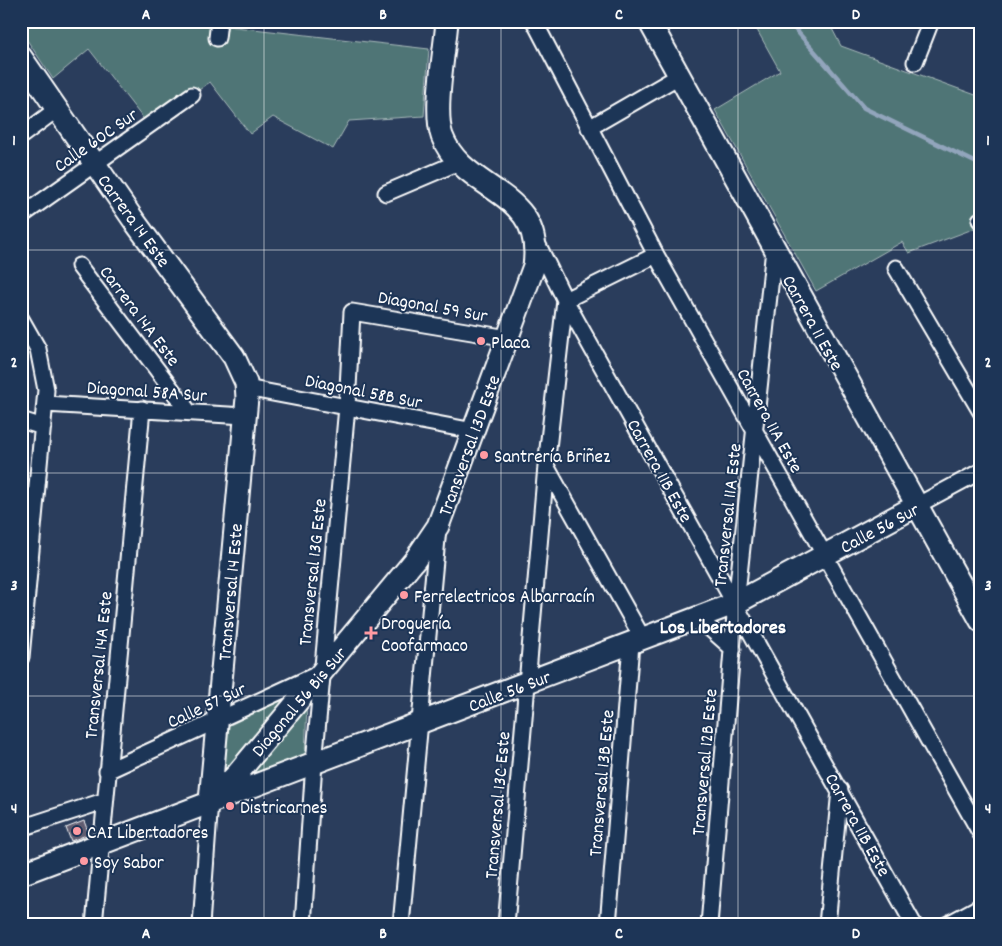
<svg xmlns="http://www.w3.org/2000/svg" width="1002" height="946" font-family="Dekko,sans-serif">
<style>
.green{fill:#507576;stroke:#a8baba}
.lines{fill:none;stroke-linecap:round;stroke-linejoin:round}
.stream{stroke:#92a5bc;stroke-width:4.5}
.building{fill:#605b70;stroke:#fff}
.street-casing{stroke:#fff;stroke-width:19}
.secondary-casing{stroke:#fff;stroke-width:25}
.street{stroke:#1d3557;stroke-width:15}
.secondary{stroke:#1d3557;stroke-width:21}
.grid{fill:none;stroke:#fff;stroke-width:1;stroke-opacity:0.55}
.poi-dot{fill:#ff9aa2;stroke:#1d3557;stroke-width:2}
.labels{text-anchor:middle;stroke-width:4;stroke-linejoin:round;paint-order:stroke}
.street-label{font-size:19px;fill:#fff;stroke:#1d3557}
.poi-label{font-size:19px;fill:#fff;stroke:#1d3557;text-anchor:start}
.neighbourhood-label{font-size:20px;font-weight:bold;fill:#fff;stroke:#1d3557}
.neatline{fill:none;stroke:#fff;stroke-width:2}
.grid-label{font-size:16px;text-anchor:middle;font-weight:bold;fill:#fff}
</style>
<rect width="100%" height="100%" fill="#2a3d5c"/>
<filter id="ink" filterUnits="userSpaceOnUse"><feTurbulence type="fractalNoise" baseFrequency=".02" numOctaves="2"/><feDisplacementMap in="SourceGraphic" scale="10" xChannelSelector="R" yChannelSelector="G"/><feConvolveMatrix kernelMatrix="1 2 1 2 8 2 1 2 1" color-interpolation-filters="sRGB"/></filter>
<g filter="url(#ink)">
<!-- green -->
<path class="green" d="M 21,21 L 183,21 L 429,49 L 424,116 L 349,121 L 333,149 L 273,117 L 250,134 L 210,82 L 149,126 L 89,49 L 53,79 L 21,31 Z
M 752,21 L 828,21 L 841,46 L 981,97 L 981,226 L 909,253 L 902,242 L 816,291 L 715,110 L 780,71 Z
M 292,695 L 220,786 L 226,727 Z
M 307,703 L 305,757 L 240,784 Z"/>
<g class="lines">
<!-- stream -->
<path class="stream" d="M 788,21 L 864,108 L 981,165"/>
</g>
<!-- building -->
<path class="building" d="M 84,821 L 89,834 L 71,841 L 66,828 Z"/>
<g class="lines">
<defs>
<path id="street" d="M 534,21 L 656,255 L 981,834
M 217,38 L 219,21
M 915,62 L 931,21
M 589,128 L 679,76
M 21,136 L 57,109
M 386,193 L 459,162
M 21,216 L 192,95
M 980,220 L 981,221
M 536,241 L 565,300 L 914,925
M 79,266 L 189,412
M 896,268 L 981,412
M 21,319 L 38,349 L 46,390 L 21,657
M 246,388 L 474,431
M 45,404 L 245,416
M 21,420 L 43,427
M 546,466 L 643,639
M 916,506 L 981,471
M 698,618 L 733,649
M 107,771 L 318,674
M 21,828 L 104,801
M 94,925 L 142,409
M 201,925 L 210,801
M 303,925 L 314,763 L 347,407 L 352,312 L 508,338
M 401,925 L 438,528
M 506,925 L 546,466 L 565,300 L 656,255
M 608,925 L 631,644
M 709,925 L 736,603 L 774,249
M 827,925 L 840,790
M 946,925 L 981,906"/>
<path id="secondary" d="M 649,21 L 981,621
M 21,57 L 135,222 L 234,357 L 246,383 L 247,398 L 210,801
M 216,796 L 238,773 L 415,560 L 438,526 L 534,266 C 545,189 463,193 442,136 C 433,110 445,50 447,21
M 21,874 L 736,603 L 916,506"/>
</defs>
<!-- street casing -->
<use href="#street" class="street-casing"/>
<!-- secondary casing -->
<use href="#secondary" class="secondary-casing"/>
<!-- street -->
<use href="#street" class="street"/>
<!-- secondary -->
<use href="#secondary" class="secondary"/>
</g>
</g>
<!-- grid -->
<path class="grid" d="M 264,21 L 264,925M 501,21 L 501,925M 738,21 L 738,925M 21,250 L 981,250M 21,473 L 981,473M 21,696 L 981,696"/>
<!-- markers -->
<g class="poi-dot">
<circle cx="481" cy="341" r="5"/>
<circle cx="484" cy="455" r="5"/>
<circle cx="404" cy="595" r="5"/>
<path d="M368.5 625.5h5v5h5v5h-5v5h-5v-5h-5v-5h5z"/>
<circle cx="230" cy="806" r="5"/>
<circle cx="77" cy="831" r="5"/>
<circle cx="84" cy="861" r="5"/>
</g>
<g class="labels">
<!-- street labels -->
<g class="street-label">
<text transform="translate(95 139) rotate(-35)" y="7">Calle 60C Sur</text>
<text transform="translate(135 220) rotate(54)" y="7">Carrera 14 Este</text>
<text transform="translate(433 305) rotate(10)" y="7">Diagonal 59 Sur</text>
<text transform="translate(141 315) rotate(53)" y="7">Carrera 14A Este</text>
<text transform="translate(814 322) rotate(61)" y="7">Carrera 11 Este</text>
<text transform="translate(147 390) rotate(4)" y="7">Diagonal 58A Sur</text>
<text transform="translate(364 390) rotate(11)" y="7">Diagonal 58B Sur</text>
<text transform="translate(771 420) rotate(61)" y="7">Carrera 11A Este</text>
<text transform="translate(468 445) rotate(-70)" y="7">Transversal 13D Este</text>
<text transform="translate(661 470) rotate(61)" y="7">Carrera 11B Este</text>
<text transform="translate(726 515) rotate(-84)" y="7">Transversal 11A Este</text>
<text transform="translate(879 527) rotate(-28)" y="7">Calle 56 Sur</text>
<text transform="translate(311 572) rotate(-84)" y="7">Transversal 13G Este</text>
<text transform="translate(229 592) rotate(-85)" y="7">Transversal 14 Este</text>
<text transform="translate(97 665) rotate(-84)" y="7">Transversal 14A Este</text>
<text transform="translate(509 690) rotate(-21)" y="7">Calle 56 Sur</text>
<text transform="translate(298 701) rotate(-50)" y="7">Diagonal 56 Bis Sur</text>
<text transform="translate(206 704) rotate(-25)" y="7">Calle 57 Sur</text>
<text transform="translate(703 762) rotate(-85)" y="7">Transversal 12B Este</text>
<text transform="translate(600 783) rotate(-85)" y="7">Transversal 13B Este</text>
<text transform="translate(496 805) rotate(-85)" y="7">Transversal 13C Este</text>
<text transform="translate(859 824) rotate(61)" y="7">Carrera 11B Este</text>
</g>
<!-- poi labels -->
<g class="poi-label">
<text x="491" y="348">Placa</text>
<text x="494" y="462">Santrería Briñez</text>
<text x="414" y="602">Ferrelectricos Albarracín</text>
<text x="381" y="629">Droguería<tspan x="381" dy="22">Coofarmaco</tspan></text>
<text x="240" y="813">Districarnes</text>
<text x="87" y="838">CAI Libertadores</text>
<text x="94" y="868">Soy Sabor</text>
</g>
<!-- neighbourhood labels -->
<g class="neighbourhood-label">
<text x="723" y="633">Los Libertadores</text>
</g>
</g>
<!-- margin -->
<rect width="1002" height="946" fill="none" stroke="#1d3557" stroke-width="55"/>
<rect x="28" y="28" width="946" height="890" class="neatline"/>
<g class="grid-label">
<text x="146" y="19">A</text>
<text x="383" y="19">B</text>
<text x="619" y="19">C</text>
<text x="856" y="19">D</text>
<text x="14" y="145">1</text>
<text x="988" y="145">1</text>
<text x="14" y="367">2</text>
<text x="988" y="367">2</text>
<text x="14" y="590">3</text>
<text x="988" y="590">3</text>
<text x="14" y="813">4</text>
<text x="988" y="813">4</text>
<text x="146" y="938">A</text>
<text x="383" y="938">B</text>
<text x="619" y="938">C</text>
<text x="856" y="938">D</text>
</g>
</svg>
